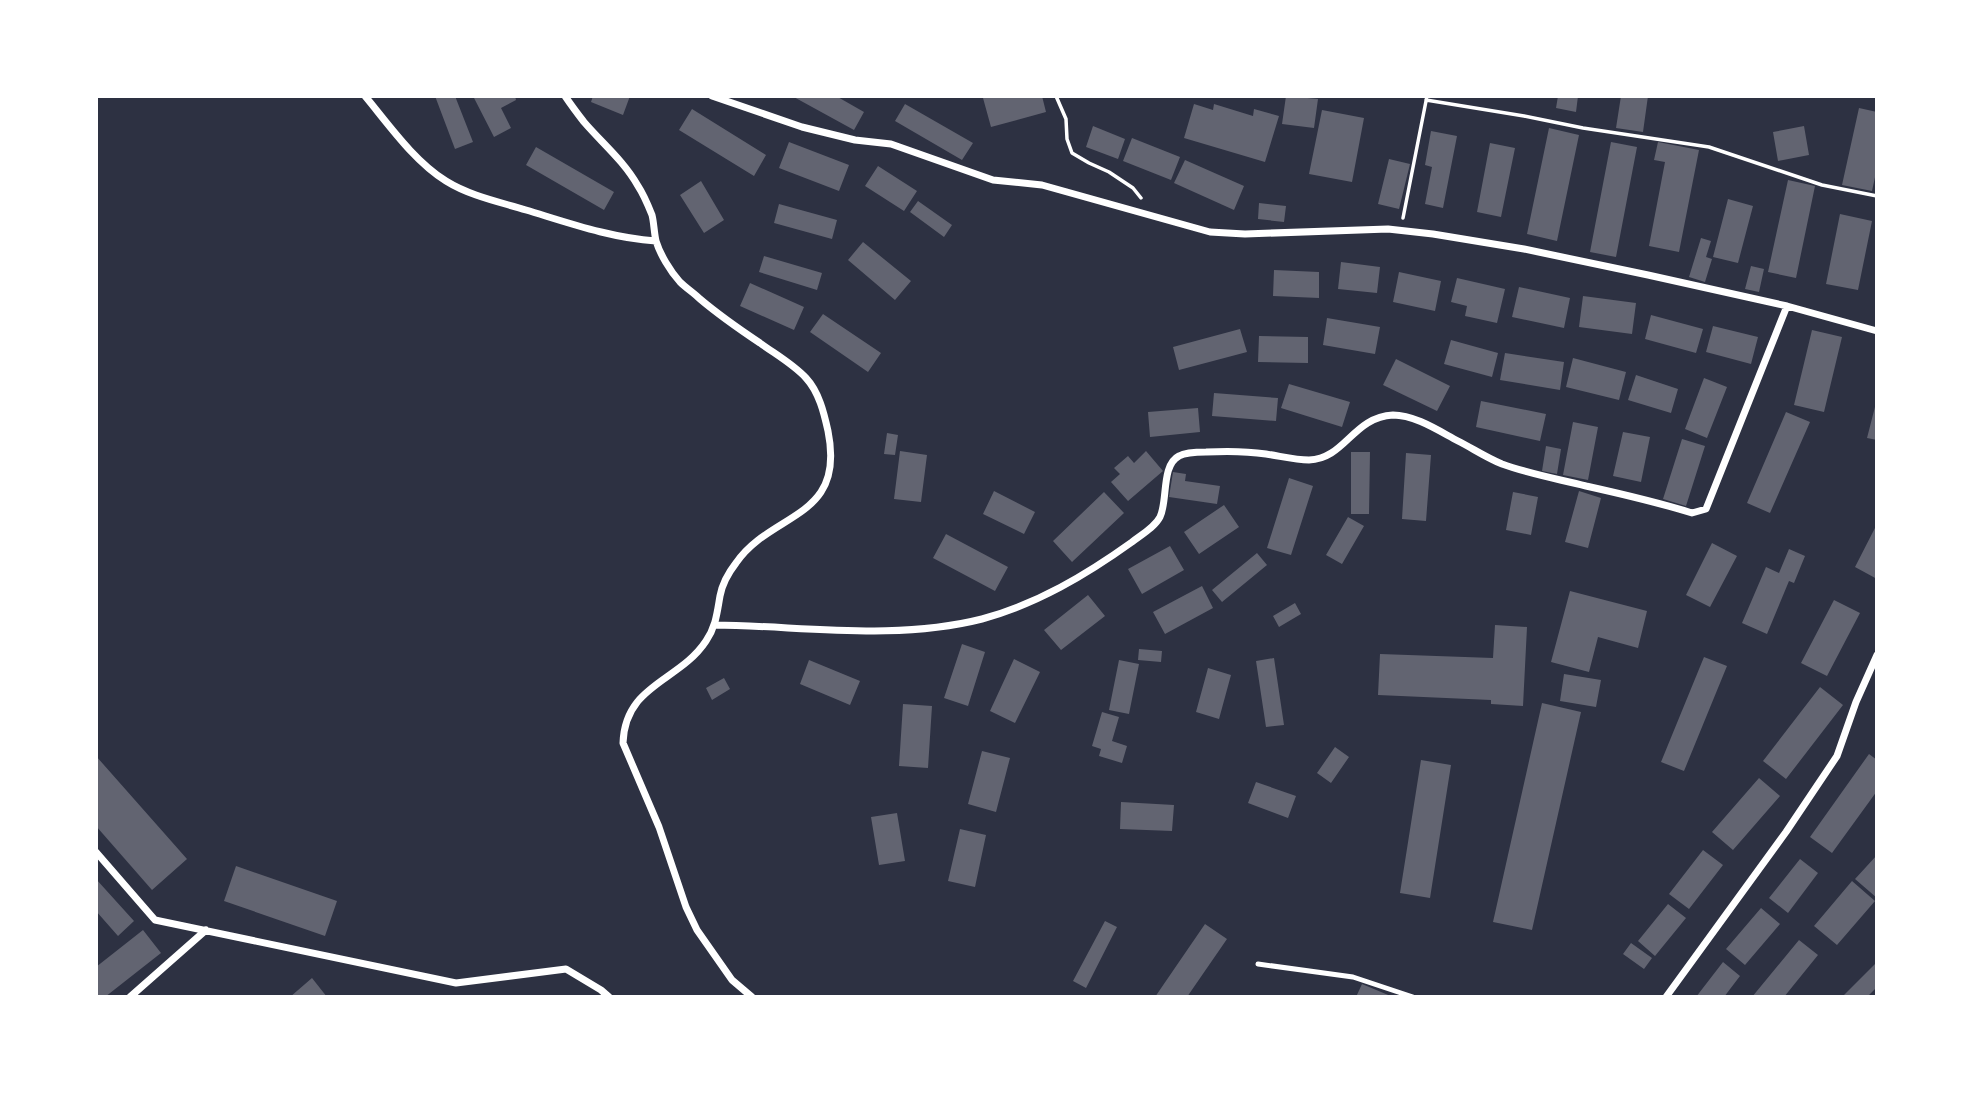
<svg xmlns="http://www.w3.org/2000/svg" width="1973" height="1093" font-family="'Work Sans',sans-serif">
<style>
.building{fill:#626471}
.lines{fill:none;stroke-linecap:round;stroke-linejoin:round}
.path{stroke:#fff;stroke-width:3.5}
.service{stroke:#fff;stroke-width:5}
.minor{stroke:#fff;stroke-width:7}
</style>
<rect width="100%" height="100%" fill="#2d3142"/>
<!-- building -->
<path class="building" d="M 435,96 L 455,96 L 473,142 L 455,149 Z
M 473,96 L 515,96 L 516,100 L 501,108 L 511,128 L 494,137 Z
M 593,96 L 630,96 L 623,115 L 591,102 Z
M 792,96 L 836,96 L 864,112 L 854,130 Z
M 988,96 L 1042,96 L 1046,112 L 991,127 L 983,98 Z
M 1286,96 L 1318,99 L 1314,128 L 1282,124 Z
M 1558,96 L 1578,96 L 1576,112 L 1556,108 Z
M 1621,96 L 1648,96 L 1643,132 L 1616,128 Z
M 905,104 L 973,143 L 962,160 L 895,121 Z
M 1194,104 L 1213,110 L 1214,104 L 1253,116 L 1254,109 L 1279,116 L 1265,162 L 1184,138 Z
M 1859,108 L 1877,112 L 1877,168 L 1872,191 L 1842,185 Z
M 692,109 L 766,155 L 754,176 L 679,130 Z
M 1322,110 L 1364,118 L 1352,182 L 1309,174 Z
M 1093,126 L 1125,139 L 1118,159 L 1086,147 Z
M 1804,126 L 1809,155 L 1778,161 L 1773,132 Z
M 1549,128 L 1579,135 L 1557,241 L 1527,234 Z
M 1431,131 L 1457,136 L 1443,208 L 1425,204 L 1432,167 L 1425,165 Z
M 1132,138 L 1180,157 L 1171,180 L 1123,161 Z
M 789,142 L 849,165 L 839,191 L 779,168 Z
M 1611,142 L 1637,147 L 1616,257 L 1590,252 Z
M 1658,142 L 1699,150 L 1679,252 L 1649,246 L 1665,162 L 1654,160 Z
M 1490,143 L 1515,148 L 1501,217 L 1477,212 Z
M 536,147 L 614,192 L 604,210 L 526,165 Z
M 1389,159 L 1410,164 L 1399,209 L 1378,204 Z
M 1185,160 L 1244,186 L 1234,210 L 1174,183 Z
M 878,166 L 917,191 L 904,211 L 865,186 Z
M 1788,180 L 1815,186 L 1796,278 L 1768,272 Z
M 701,181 L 724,220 L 704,233 L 680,195 Z
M 1728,199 L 1753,206 L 1738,263 L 1713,257 Z
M 918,201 L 952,225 L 944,237 L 910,212 Z
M 1259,203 L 1286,206 L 1284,222 L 1258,219 Z
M 779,204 L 837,220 L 832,239 L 774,223 Z
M 1840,214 L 1872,221 L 1858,290 L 1826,284 Z
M 1701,238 L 1711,241 L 1706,257 L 1712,259 L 1705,282 L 1689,277 Z
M 863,242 L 911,281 L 895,300 L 848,260 Z
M 764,256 L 822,273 L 817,290 L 759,272 Z
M 1341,262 L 1380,267 L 1377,293 L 1338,289 Z
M 1751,266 L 1764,269 L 1759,292 L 1745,289 Z
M 1274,270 L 1319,272 L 1319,298 L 1273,296 Z
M 1399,272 L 1441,281 L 1435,311 L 1393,302 Z
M 1457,278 L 1505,289 L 1497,323 L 1465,316 L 1467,306 L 1451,302 Z
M 750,283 L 804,307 L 794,330 L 740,306 Z
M 1519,287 L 1570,298 L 1564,328 L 1512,317 Z
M 1583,296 L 1636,303 L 1632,334 L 1579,327 Z
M 823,314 L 881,353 L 868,372 L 810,332 Z
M 1651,315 L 1703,329 L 1696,353 L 1645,339 Z
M 1327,318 L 1380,327 L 1375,354 L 1323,345 Z
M 1713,326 L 1758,337 L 1751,364 L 1706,352 Z
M 1240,329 L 1247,352 L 1179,370 L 1173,347 Z
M 1812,330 L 1842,337 L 1824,412 L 1794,405 Z
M 1259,336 L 1308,337 L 1308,363 L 1258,362 Z
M 1451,340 L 1498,353 L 1492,377 L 1444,364 Z
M 1505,353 L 1564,362 L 1560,390 L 1500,380 Z
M 1573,358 L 1626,372 L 1619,400 L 1566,387 Z
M 1396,359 L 1450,386 L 1437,411 L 1383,385 Z
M 1636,375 L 1678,389 L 1671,413 L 1628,400 Z
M 1704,378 L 1727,387 L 1707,438 L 1685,429 Z
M 1289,384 L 1350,402 L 1342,427 L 1281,408 Z
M 1214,393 L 1278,398 L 1276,421 L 1212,416 Z
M 1481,401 L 1546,414 L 1540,441 L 1476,427 Z
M 1876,403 L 1877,404 L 1877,440 L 1867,438 Z
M 1198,408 L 1200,432 L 1150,437 L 1148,412 Z
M 1786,412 L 1810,422 L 1770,513 L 1747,503 Z
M 1573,422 L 1598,427 L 1588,480 L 1563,475 Z
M 1623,432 L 1650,437 L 1641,482 L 1613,476 Z
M 887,433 L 898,435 L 895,455 L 884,454 Z
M 1682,439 L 1705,446 L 1686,506 L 1663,499 Z
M 1546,446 L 1561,449 L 1557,474 L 1542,471 Z
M 900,451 L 927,455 L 921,502 L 894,499 Z
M 1146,451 L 1163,471 L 1128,501 L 1111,482 L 1120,474 L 1114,468 L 1128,456 L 1134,463 Z
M 1351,452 L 1370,452 L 1369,514 L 1351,514 Z
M 1406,453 L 1431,455 L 1426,521 L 1402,519 Z
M 1173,472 L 1186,474 L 1185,481 L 1220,486 L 1217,504 L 1169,497 Z
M 1289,478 L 1313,486 L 1291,555 L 1267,548 Z
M 994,491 L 1035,512 L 1024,534 L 983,514 Z
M 1579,491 L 1601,498 L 1588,548 L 1565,542 Z
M 1104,492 L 1124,513 L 1072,562 L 1053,541 Z
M 1513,492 L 1538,497 L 1531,535 L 1506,530 Z
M 1224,505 L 1239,527 L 1199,554 L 1184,532 Z
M 1348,517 L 1364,526 L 1342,564 L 1326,555 Z
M 1877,524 L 1877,579 L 1855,567 Z
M 946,534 L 1008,567 L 995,591 L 933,558 Z
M 1712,543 L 1737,556 L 1710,607 L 1686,595 Z
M 1170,546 L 1184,570 L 1142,594 L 1128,569 Z
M 1789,549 L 1805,556 L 1794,583 L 1789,581 L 1767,634 L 1742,623 L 1766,567 L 1779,573 Z
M 1257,553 L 1267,565 L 1222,602 L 1212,590 Z
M 1202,586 L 1213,608 L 1165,634 L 1153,612 Z
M 1570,591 L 1647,611 L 1638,648 L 1598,637 L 1589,672 L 1551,662 Z
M 1088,595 L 1105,616 L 1061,650 L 1044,630 Z
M 1834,600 L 1860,613 L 1827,676 L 1801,663 Z
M 1295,603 L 1301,614 L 1279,627 L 1273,616 Z
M 1495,625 L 1527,627 L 1523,706 L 1491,704 L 1491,700 L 1378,695 L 1380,654 L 1493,658 Z
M 962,644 L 985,652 L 968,706 L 944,698 Z
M 1139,649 L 1162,651 L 1161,662 L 1138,660 Z
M 1704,657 L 1727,666 L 1684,771 L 1661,762 Z
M 1274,658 L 1284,725 L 1266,727 L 1256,661 Z
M 1014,659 L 1040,672 L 1015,723 L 990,711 Z
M 809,660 L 860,681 L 850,705 L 800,684 Z
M 1119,660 L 1139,664 L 1129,714 L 1109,710 Z
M 1208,668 L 1231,675 L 1219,719 L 1196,712 Z
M 1564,674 L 1601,680 L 1596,707 L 1560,701 Z
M 724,678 L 730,689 L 712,700 L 706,688 Z
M 1820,687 L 1843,705 L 1786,779 L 1763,761 Z
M 1542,703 L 1581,712 L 1532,930 L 1493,922 Z
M 903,704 L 932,706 L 928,768 L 899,766 Z
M 1102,712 L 1119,717 L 1112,741 L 1127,746 L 1122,763 L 1099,756 L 1101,749 L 1092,746 Z
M 1335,747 L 1349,757 L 1331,783 L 1317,773 Z
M 982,751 L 1010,758 L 996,812 L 968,804 Z
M 1869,754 L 1877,760 L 1877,791 L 1832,853 L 1810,837 Z
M 96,756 L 187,859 L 152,890 L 96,826 Z
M 1421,760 L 1451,765 L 1430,898 L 1400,893 Z
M 1759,778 L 1780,796 L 1733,850 L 1712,832 Z
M 1256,782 L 1296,796 L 1288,818 L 1248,803 Z
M 1121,802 L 1174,805 L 1172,831 L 1120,829 Z
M 897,813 L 905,861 L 879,865 L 871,817 Z
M 960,829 L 986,835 L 975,887 L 948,881 Z
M 1703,850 L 1723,865 L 1689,909 L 1669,894 Z
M 1877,855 L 1877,898 L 1855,879 Z
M 1800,859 L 1818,873 L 1788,913 L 1769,898 Z
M 236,866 L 337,901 L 325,936 L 224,901 Z
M 96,879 L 134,921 L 118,936 L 96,911 Z
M 1852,881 L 1875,901 L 1837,945 L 1814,926 Z
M 1668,904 L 1686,918 L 1655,956 L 1638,941 Z
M 1761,908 L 1780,924 L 1745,965 L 1726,949 Z
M 1105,921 L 1117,927 L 1086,988 L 1073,981 Z
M 1205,924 L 1227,939 L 1187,997 L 1155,997 Z
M 143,930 L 161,953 L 105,997 L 96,997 L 96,967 Z
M 1799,940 L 1818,955 L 1784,997 L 1752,997 Z
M 1631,943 L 1652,958 L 1644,969 L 1623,954 Z
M 1723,962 L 1740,976 L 1724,997 L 1696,997 Z
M 1877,962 L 1877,987 L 1867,997 L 1842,997 Z
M 312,978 L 327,997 L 290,997 Z
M 1362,984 L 1393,997 L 1356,997 Z"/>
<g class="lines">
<!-- path -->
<path class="path" d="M 1056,96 L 1066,119 L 1067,139 L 1072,153 L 1089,163 L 1109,172 L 1133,188 L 1141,198
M 1426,100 L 1524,116 L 1583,128 L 1709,147 L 1822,185 L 1877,196
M 1403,218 L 1427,96"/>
<!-- service -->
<path class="service" d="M 1258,964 L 1353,977 L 1413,997"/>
<!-- minor -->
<path class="minor" d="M 365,96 C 389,125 414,161 446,181 C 470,196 500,202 526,210 C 569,223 611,238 656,241
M 565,96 C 571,105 577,113 584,122 C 602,143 624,161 638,186 C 644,195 648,205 652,215 C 654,223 654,232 656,241 C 660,254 670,271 680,282 C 686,288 694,293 700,299 C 719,315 739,329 760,343 C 775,354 793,364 806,378 C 819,392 824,413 828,431 C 846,520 772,511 736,563 C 729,572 722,585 720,596 C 717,613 716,626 706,641 C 679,682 625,684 623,743 L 659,827 L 686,907 L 697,930 L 732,980 L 752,997
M 712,96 L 802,127 L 855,140 L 891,144 L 993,180 L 1042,185 L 1210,232 L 1245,234 L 1388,229 L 1433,234 L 1524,249 L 1648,275 L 1787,306 L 1877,331
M 715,625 C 803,626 895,641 982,619 C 1037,604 1086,575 1132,542 C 1141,535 1155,527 1160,517 C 1168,501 1161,465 1179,456 C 1186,452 1197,452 1206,452 C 1225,451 1246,451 1266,454 C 1280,456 1295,460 1309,460 C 1345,459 1353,417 1393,415 C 1415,415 1439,431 1458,441 C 1472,448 1487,458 1502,464 C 1529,474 1558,479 1586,486 C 1622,494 1657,502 1692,513 L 1706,509 L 1787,306
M 96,852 L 155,920 L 456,983 L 566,969 L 601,990 L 609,997
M 130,997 L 206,930
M 1666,997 L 1786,832 L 1837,756 L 1856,702 L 1877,655"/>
</g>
<!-- border -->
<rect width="1973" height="1093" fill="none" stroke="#ffffff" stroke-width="196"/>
</svg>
